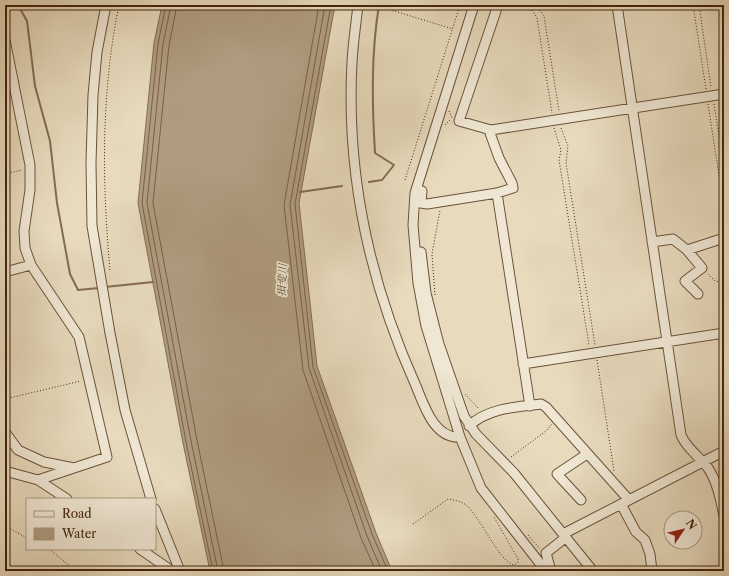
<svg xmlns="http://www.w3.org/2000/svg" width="729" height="576" font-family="'Libre Caslon Text','Noto Serif JP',serif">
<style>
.water{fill:#af9c80;stroke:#846c51}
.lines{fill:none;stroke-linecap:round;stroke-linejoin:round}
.shore{stroke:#796046;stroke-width:1}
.stream{stroke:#846c51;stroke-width:2}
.minor-casing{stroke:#6c5238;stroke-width:11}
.path{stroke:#43250b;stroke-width:1;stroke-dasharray:1 2;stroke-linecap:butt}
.minor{stroke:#efe7d4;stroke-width:9}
.labels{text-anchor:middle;stroke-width:3;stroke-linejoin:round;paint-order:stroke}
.water-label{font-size:11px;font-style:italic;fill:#63492e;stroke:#efe7d4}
</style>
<rect width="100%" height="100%" fill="#e7dabd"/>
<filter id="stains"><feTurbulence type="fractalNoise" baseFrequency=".005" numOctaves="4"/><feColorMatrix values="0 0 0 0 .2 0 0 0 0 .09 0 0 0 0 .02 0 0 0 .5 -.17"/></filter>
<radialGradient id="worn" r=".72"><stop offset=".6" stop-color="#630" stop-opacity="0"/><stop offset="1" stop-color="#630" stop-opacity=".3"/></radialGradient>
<!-- water -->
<path class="water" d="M 162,5 L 335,5 L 299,203 L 317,366 L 376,533 L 392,571 L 210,571 L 183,443 L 138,203 L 154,43 Z"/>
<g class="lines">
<!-- shore -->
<path class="shore" d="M 166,5 L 158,44 L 142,203 L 186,442 L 213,571
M 171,5 L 163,44 L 147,203 L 191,441 L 218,571
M 177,5 L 169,45 L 153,203 L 197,440 L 224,571
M 319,5 L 284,205 L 303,370 L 361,538 L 376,571
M 325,5 L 290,205 L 309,368 L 367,536 L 382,571
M 331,5 L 295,204 L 313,367 L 372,534 L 388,571"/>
<!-- stream -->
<path class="stream" d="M 18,5 L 27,21 L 35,86 L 50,141 L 57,203 L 70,274 L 78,290 L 99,288
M 369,182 L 382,180 L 394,165 L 375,153 C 372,103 371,54 379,5
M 300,192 L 342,186
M 105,287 L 153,282"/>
<defs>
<path id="minor" d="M 106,5 L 97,52 L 93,95 L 91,163 L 92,226 L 110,333 L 125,410 L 151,499
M 358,5 C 356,24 353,43 352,62 C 346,174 370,284 416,386 C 424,405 434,439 460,437
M 474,5 L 415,193 L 413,225 L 418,283 L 426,326 L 460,437 L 481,488 L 546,571
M 498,5 L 459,121 L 491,130 L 724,94
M 617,5 L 681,435 C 686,448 700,457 708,468 C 717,481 721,501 724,516
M 5,40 L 30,165 L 30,190 L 24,231 L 25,248 L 31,265 L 79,337 L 107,457 L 38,480
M 422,191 L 421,203 L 427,204 L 497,193 L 513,188 L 512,183 L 499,158 L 490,133 L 491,130
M 497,193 L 530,406
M 652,242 L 673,239 L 687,250 L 724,238
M 687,250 L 702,268 L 685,281 L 698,294
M 421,252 L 426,293 L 439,344 L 464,416 L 476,434 L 514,473 L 563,534
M 5,272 L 31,265
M 523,364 L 724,333
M 469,426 C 488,408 516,407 541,404 L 546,407 L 629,500
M 5,432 L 18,450 L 44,462 L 74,468
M 5,471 L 38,480 L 67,499
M 581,500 L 557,474 L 587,454
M 621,504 L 636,532 L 645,540 L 650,554 L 652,571
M 155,509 L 180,571
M 140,549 L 172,571
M 551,571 L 546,553 L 565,538
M 593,571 L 563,534 L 724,451"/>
</defs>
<!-- minor casing -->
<use href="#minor" class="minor-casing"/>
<!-- path -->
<path class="path" d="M 529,5 L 537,18 L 552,113
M 536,5 L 544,16 L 559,111
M 693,5 L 706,89
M 699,5 L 711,87
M 381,7 L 453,29
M 708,104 L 724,208
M 714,104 L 724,168
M 449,111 L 452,118
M 445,125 L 451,119
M 554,128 L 561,150 L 559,160 L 589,345
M 561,128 L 568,146 L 566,163 L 595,345
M 5,174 L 22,170
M 405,180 L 460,5
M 110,270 C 102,182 101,92 119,5
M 708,274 L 716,282 L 724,279
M 435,295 L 432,254 L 440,210
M 597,360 L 614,471
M 465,394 L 479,409
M 5,399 L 81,381
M 511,457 L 546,431 L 552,424
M 413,524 L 448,499 C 454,500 461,501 466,505 C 480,516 499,562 514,565 L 518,562 L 518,559 L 494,517
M 5,526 L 27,538
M 528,535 L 540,549
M 49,549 L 76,571"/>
<!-- minor -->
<use href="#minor" class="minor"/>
</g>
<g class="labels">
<!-- water labels -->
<g class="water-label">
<text transform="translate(282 280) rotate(-88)" y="4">揖斐川</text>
</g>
</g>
<!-- margin -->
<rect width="729" height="576" fill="none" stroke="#e7dabd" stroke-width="20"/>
<rect x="6" y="6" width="717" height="564" fill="none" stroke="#43250b" stroke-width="2"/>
<rect x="10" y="10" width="709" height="556" fill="none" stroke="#43250b"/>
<!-- legend -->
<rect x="26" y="498" width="130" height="52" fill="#efe7d4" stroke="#aa9984"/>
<rect x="34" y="511" width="20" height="6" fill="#efe7d4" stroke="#aa9984"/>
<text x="62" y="518" font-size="12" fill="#43250b">Road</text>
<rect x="34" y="528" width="20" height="12" fill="#af9c80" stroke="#aa9984"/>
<text x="62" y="538" font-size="12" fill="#43250b">Water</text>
<!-- north arrow -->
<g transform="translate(683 530) rotate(55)"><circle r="19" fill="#efe7d4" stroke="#aa9984"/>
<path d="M0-3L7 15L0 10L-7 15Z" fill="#8f2418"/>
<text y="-6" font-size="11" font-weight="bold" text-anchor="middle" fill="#43250b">N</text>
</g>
<rect width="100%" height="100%" filter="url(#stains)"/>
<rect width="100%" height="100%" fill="url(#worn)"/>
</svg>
